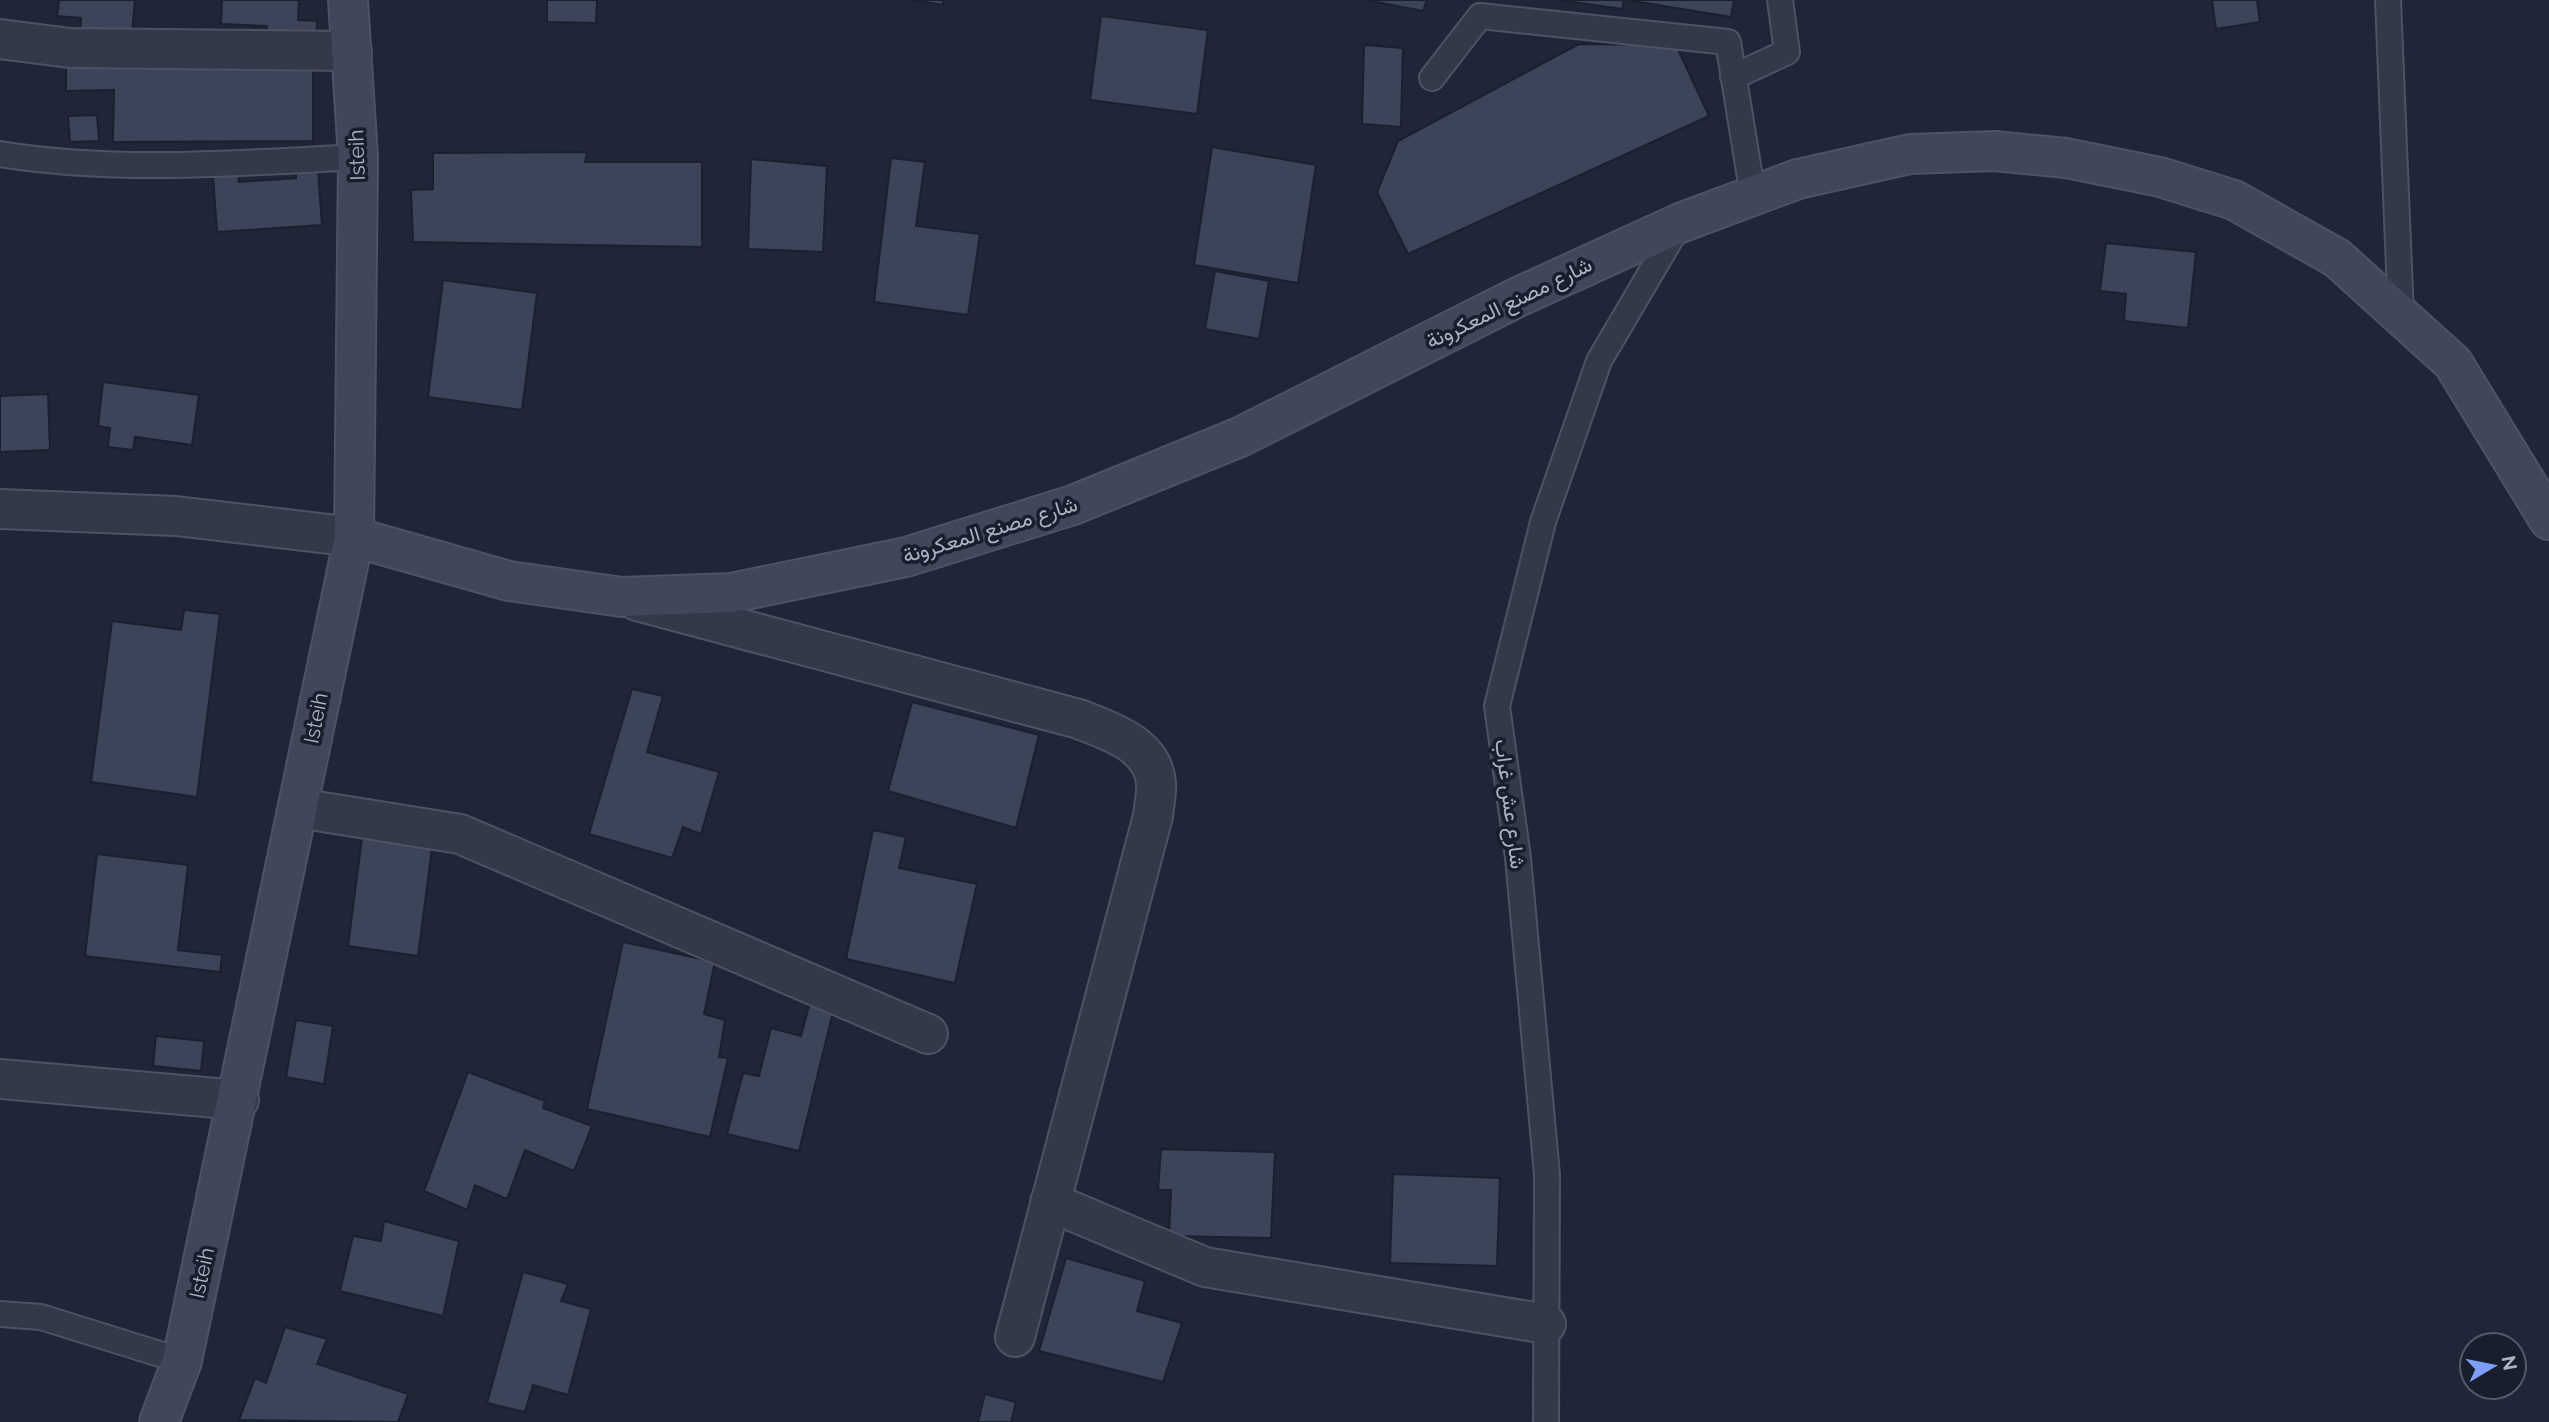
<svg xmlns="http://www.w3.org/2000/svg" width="2549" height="1422" font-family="Raleway,Vazirmatn,sans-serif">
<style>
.building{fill:#3b4458;stroke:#1a202e;stroke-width:2}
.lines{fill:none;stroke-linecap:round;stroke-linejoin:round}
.lane-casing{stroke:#4d5363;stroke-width:28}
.street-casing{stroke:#4d5363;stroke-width:42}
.secondary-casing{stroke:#4d5363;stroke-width:42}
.lane{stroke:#333948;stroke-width:24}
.street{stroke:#333948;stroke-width:38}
.secondary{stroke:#40475b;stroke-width:38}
.labels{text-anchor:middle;stroke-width:7;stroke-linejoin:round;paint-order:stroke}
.street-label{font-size:21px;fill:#acb3c5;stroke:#181e2c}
</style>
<rect width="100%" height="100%" fill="#1f2637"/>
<!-- building -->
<path class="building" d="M 59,0 L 135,0 L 131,44 L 80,39 L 81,18 L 57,16 Z
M 222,0 L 299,0 L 298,20 L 317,21 L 316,48 L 266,46 L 267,26 L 221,24 Z
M 547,0 L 597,0 L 596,23 L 547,22 Z
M 912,0 L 943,0 L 943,5 Z
M 1366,0 L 1427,0 L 1423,11 Z
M 1559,0 L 1624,0 L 1622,9 Z
M 1627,0 L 1734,0 L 1731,17 Z
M 2212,0 L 2257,0 L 2260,22 L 2216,29 Z
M 1101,16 L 1208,30 L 1197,114 L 1090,100 Z
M 1579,44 L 1676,45 L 1709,116 L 1408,254 L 1377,192 L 1398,141 Z
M 1364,45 L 1403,48 L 1401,127 L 1362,124 Z
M 313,58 L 313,141 L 113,142 L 114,90 L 66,91 L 66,60 Z
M 97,115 L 99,141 L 70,142 L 68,116 Z
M 1212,147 L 1316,165 L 1298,283 L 1194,265 Z
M 587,152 L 585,162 L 702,162 L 702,247 L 413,242 L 411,190 L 433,189 L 433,153 Z
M 891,158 L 925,162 L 916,226 L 980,234 L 968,315 L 874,302 Z
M 751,159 L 827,166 L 823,252 L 748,249 Z
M 318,170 L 322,225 L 217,232 L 213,175 L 238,173 L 239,182 L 296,178 L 296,171 Z
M 2106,243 L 2196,252 L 2188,328 L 2124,321 L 2126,294 L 2100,291 Z
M 1215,271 L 1269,281 L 1259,339 L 1205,329 Z
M 443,280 L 537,293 L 522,410 L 428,397 Z
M 103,382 L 199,395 L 192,445 L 135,437 L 133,450 L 108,447 L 110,428 L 98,426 Z
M 48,394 L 50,450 L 0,452 L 0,396 Z
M 184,610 L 220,614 L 197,797 L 91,782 L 112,621 L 181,630 Z
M 632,689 L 663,696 L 647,752 L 719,772 L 701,834 L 683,827 L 672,858 L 589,834 Z
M 912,702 L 1039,735 L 1016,828 L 888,791 Z
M 873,830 L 906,837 L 899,868 L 977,884 L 955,983 L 846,959 Z
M 362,838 L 432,849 L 418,956 L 348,946 Z
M 97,854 L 188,865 L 178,950 L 222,955 L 220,972 L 85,956 Z
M 623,942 L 715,962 L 704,1014 L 725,1020 L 719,1057 L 728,1058 L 710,1137 L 587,1109 Z
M 811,998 L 835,1004 L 799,1151 L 727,1134 L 743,1073 L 759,1076 L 771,1028 L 801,1036 Z
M 296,1020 L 333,1026 L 324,1084 L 286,1077 Z
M 156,1036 L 204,1041 L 201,1071 L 153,1066 Z
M 468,1072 L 545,1101 L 543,1108 L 592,1126 L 574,1171 L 525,1150 L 507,1199 L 475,1185 L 467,1210 L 424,1191 Z
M 1161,1149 L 1275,1152 L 1271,1238 L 1169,1236 L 1171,1190 L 1158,1190 Z
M 1393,1174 L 1500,1178 L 1497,1266 L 1390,1263 Z
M 384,1221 L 459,1241 L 443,1316 L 340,1291 L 353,1236 L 381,1241 Z
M 1066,1258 L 1145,1281 L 1137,1311 L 1182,1323 L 1163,1382 L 1039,1351 Z
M 523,1272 L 568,1284 L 561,1301 L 591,1309 L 568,1395 L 533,1385 L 525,1412 L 487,1403 Z
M 285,1327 L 327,1339 L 317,1364 L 408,1394 L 398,1422 L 239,1420 L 255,1378 L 266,1383 Z
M 985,1394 L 1016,1402 L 1011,1422 L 978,1422 Z"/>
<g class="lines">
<defs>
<path id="lane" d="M 2388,0 L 2401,316
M 1733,77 L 1787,52 L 1780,0
M 1432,78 L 1480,16 L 1728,42 L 1753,196
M 0,154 C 117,173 240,163 358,157
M 0,1314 L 41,1317 L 182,1361
M 1546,1422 L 1547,1175 L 1518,858 L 1497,706 L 1543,522 L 1599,361 L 1680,223"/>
<path id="street" d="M 0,39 L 70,48 L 352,51
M 0,509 L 176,516 L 354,537
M 637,601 L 1079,719 C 1109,731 1153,744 1156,783 C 1157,793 1154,805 1153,816 L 1015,1337
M 298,808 L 460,834 L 928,1034
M 0,1079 L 239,1100
M 1050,1202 L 1205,1267 L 1546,1324"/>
<path id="secondary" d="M 354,537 L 509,581 L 622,597 L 731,593 L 906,557 L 1073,505 L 1240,437 L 1516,298 L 1680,223 L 1798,179 L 1910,154 L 1994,151 L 2066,158 L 2160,177 L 2234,200 L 2337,258 L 2453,363 L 2549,520
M 159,1422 L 182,1361 L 354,537 L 358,157 L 348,0"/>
</defs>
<!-- lane casing -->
<use href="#lane" class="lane-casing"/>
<!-- street casing -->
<use href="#street" class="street-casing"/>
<!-- secondary casing -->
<use href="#secondary" class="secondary-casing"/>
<!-- lane -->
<use href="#lane" class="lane"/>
<!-- street -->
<use href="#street" class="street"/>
<!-- secondary -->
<use href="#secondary" class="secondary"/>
</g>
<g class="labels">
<!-- street labels -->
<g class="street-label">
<text transform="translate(357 155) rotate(-92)" y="7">Isteih</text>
<text transform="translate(1509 303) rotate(-26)" y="7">شارع مصنع المعكرونة</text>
<text transform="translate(990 530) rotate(-17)" y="7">شارع مصنع المعكرونة</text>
<text transform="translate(316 718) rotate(-79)" y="7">Isteih</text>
<text transform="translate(1510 804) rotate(83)" y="7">شارع عش غراب</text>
<text transform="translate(202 1273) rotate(-78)" y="7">Isteih</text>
</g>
</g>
<!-- north arrow -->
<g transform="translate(2493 1366) rotate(80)"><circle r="33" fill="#181e2c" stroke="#535a69" stroke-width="2"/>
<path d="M0-5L12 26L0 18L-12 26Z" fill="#7c9dfa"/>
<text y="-10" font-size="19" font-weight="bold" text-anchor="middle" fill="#acb3c5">N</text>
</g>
</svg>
